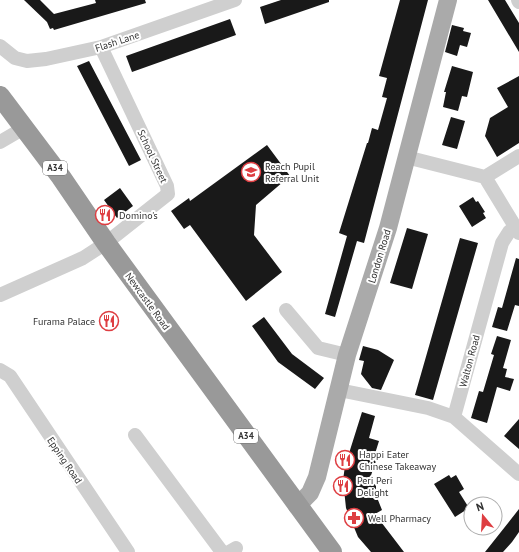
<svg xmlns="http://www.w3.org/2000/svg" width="519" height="552" font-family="'PT Sans',sans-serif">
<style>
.building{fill:#191919}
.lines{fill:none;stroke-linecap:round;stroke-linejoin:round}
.minor{stroke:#cfcfcf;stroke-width:14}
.major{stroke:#aaa;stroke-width:18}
.highway{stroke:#999;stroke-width:20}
.labels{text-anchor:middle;stroke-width:4;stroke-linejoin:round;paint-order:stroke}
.shield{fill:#fff;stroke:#707070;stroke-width:1}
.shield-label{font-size:9px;font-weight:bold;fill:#323232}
.street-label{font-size:10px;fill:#323232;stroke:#fff}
.poi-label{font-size:10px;fill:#323232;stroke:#fff;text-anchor:start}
</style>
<rect width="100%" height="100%" fill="#fff"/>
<!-- building -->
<path class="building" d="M 24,0 L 40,0 L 54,14 L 96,3 L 95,0 L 145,0 L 146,3 L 54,30 L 53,28 L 50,29 L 47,22 Z
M 281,0 L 329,0 L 329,2 L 265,24 L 260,7 Z
M 400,0 L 428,0 L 364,243 L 357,241 L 335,317 L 325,314 L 347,236 L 339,233 L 367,143 L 368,143 L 372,128 L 378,130 L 387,98 L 382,97 L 387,78 L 379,76 Z
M 488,0 L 505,0 L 519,23 L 519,52 Z
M 230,19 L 236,35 L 132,72 L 126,56 Z
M 452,25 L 464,28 L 463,31 L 471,33 L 467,47 L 460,45 L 457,56 L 445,52 Z
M 89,61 L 141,160 L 129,166 L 77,66 Z
M 452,66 L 473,72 L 467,97 L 462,96 L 458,111 L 443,107 L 446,92 L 444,92 Z
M 519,76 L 519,143 L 497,157 L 485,136 L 490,118 L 508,107 L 497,88 Z
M 451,117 L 465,121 L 457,149 L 442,145 Z
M 267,145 L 290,176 L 256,205 L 254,235 L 282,272 L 246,301 L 190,225 L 184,229 L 171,211 L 189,198 L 190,201 Z
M 120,188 L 133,206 L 117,218 L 104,200 Z
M 473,197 L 476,202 L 478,201 L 485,212 L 483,213 L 486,218 L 472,227 L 459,206 Z
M 407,228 L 428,234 L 412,289 L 390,283 Z
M 460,238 L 478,243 L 433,400 L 415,395 Z
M 516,258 L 519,259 L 519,306 L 515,305 L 507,331 L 492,327 L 498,307 L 502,308 Z
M 264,317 L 292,354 L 324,378 L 315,389 L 278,362 L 252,326 Z
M 497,336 L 511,340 L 503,368 L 507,369 L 505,377 L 514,379 L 510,391 L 497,387 L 487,423 L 471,418 L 479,391 L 483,392 L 494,355 L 491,354 Z
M 363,346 L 378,350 L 394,360 L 381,390 L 372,388 L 361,374 L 364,361 L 359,360 Z
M 362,412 L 375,416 L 369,438 L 379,441 L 373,460 L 376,461 L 368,484 L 376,484 L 376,495 L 382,510 L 375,514 L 404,552 L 371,552 L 358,537 L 346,508 L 343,480 L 345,466 Z
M 519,419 L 519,449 L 504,436 Z
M 449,475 L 451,478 L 456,475 L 464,489 L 459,492 L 469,508 L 455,517 L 434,484 Z
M 519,509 L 519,532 L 512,542 L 503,552 L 485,552 Z"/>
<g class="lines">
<!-- minor -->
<path class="minor" d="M 518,0 L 519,2
M 0,46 L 15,58 L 27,61 L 46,59 L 101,47 L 235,0
M 0,142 L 24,128
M 406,157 L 485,177 L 519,156
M 485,177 L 519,233
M 515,227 L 509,232 L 502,243 L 454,417 L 519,474
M 0,295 L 83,258 L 106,243 L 168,194 L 167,186 L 101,47
M 286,310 L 318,348 L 347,355
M 0,370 L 10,376 L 128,552
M 339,390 L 428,408 L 454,417
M 135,435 L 222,552
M 229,552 L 236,548"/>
<!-- major -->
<path class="major" d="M 297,506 L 310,493 L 317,477 L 347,355 L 388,228 L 448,0"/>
<!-- highway -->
<path class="highway" d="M 0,96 L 61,177 L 106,243 L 332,552"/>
</g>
<!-- icons -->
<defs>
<symbol id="school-ring" viewBox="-11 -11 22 22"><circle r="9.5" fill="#fff" stroke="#de3e42" stroke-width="1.5"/><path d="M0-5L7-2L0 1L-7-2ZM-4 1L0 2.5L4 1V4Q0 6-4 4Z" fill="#de3e42"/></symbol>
<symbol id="restaurant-ring" viewBox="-11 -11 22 22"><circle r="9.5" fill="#fff" stroke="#de3e42" stroke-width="1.5"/><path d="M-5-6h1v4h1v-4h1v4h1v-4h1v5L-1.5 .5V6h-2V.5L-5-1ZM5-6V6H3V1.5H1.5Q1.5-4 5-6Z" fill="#de3e42"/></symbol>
<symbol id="pharmacy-ring" viewBox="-11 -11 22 22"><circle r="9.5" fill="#fff" stroke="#de3e42" stroke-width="1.5"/><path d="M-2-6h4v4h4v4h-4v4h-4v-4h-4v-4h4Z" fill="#de3e42"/></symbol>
</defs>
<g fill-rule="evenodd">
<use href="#school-ring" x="240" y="161" width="22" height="22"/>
<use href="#restaurant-ring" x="94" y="204" width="22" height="22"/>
<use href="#restaurant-ring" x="98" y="310" width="22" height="22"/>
<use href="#restaurant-ring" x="334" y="449" width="22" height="22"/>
<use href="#restaurant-ring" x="332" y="475" width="22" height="22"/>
<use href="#pharmacy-ring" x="343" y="507" width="22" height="22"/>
</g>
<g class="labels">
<!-- shield labels -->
<g class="shield">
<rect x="43" y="161" width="24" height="14" rx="3"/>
<rect x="234" y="429" width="24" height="14" rx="3"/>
</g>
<g class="shield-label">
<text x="55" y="171">A34</text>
<text x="246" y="439">A34</text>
</g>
<!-- street labels -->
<g class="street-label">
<text transform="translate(117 41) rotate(-18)" y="4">Flash Lane</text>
<text transform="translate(153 156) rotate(65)" y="4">School Street</text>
<text transform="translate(379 256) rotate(-73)" y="4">London Road</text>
<text transform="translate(148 301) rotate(54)" y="4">Newcastle Road</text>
<text transform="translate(469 361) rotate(-75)" y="4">Walton Road</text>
<text transform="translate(65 460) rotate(56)" y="4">Epping Road</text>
</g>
<!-- poi labels -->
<g class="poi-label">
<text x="265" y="170">Reach Pupil<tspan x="265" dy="12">Referral Unit</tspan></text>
<text x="119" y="219">Domino's</text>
<text x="95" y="325" text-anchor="end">Furama Palace</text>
<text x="359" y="458">Happi Eater<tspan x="359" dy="12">Chinese Takeaway</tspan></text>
<text x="357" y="484">Peri Peri<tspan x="357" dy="12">Delight</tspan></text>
<text x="368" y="522">Well Pharmacy</text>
</g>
</g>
<!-- north arrow -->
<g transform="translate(483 516) rotate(342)"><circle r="19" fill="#ffffff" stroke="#adadad"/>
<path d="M0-3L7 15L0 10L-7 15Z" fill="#de3e42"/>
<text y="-6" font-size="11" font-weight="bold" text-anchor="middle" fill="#323232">N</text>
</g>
</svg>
